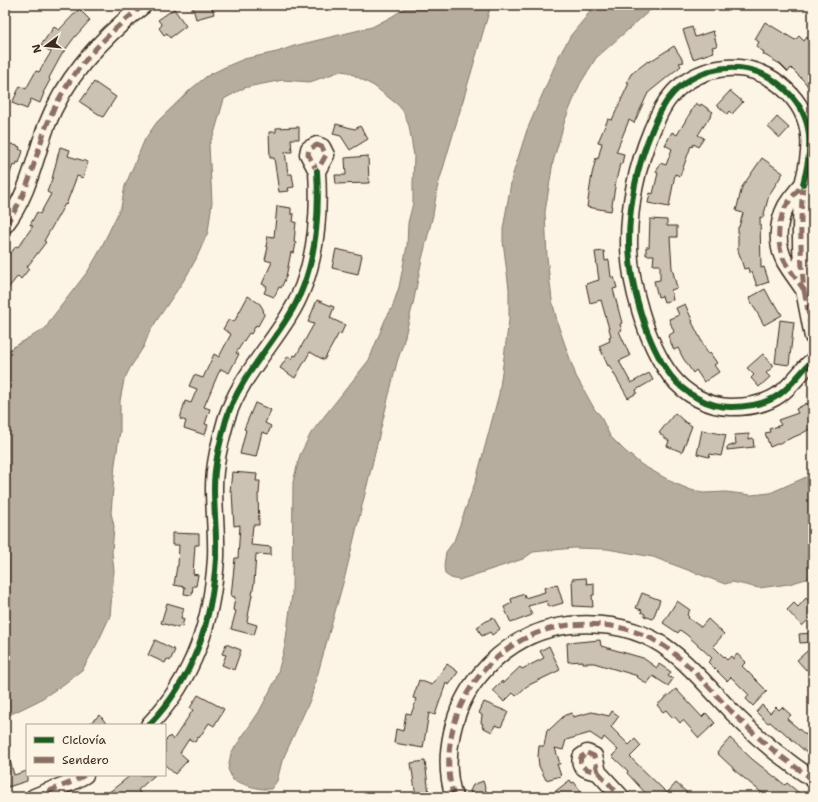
<svg xmlns="http://www.w3.org/2000/svg" width="818" height="802" font-family="'Shantell Sans',sans-serif">
<style>
.water{fill:#b7ad9e;stroke:#85796b}
.building{fill:#ccc2b3;stroke:#3b2a1e}
.lines{fill:none;stroke-linecap:round;stroke-linejoin:round}
.minor-casing{stroke:#3b2a1e;stroke-width:19}
.minor{stroke:#fcf5e5;stroke-width:16}
.quiet{stroke:#8d6e63;stroke-width:5;stroke-dasharray:10 5;stroke-linecap:butt}
.cycleway-casing{stroke:#fcf5e5;stroke-width:8}
.cycleway{stroke:#1b5e20;stroke-width:6}
</style>
<rect width="100%" height="100%" fill="#fcf5e5"/>
<filter id="ink" filterUnits="userSpaceOnUse"><feTurbulence type="fractalNoise" baseFrequency=".025" numOctaves="2"/><feDisplacementMap in="SourceGraphic" scale="8" xChannelSelector="R" yChannelSelector="G"/><feConvolveMatrix kernelMatrix="1 2 1 2 8 2 1 2 1" color-interpolation-filters="sRGB"/></filter>
<g filter="url(#ink)">
<!-- water -->
<path class="water" d="M 410,5 L 491,5 L 437,189 L 433,215 L 422,259 L 413,304 L 403,344 L 397,362 L 345,576 L 311,698 L 282,761 L 277,781 L 271,789 C 257,790 246,785 233,780 L 228,769 L 231,753 L 259,712 L 276,679 L 285,646 L 292,594 L 293,482 L 300,455 L 311,433 L 369,360 L 385,320 L 392,308 L 399,287 L 407,246 L 408,223 L 413,203 L 413,182 L 414,156 L 409,126 L 403,111 L 398,105 L 374,86 L 348,72 L 341,71 L 310,82 L 283,80 L 252,86 L 244,88 L 224,99 L 214,134 L 209,145 L 212,202 L 208,232 L 196,259 L 186,277 L 157,320 L 149,333 L 144,346 L 130,368 L 124,380 L 120,401 L 120,431 L 115,464 L 111,513 L 114,526 L 112,552 L 114,571 L 110,616 L 98,642 L 83,669 L 64,684 L 38,701 L 5,717 L 5,352 L 46,328 L 51,319 L 88,271 L 98,254 L 121,207 L 125,186 L 145,139 L 157,122 L 191,89 L 207,76 L 225,67 L 244,59 L 277,52 L 294,46 L 372,27 L 391,17 Z
M 593,5 L 656,5 L 596,58 L 580,84 L 565,120 L 553,162 L 545,212 L 547,257 L 552,300 L 558,325 L 576,376 L 595,410 L 600,415 L 610,436 L 625,451 L 642,465 L 674,483 L 691,490 L 703,493 L 726,492 L 751,495 L 770,493 L 813,474 L 813,577 L 789,584 L 759,588 L 732,582 L 725,584 L 653,557 L 607,549 L 574,548 L 533,552 L 523,559 L 459,580 L 451,578 L 445,574 L 444,565 L 446,552 L 454,541 L 476,480 L 499,394 L 509,320 L 509,289 L 503,241 L 503,229 L 512,177 L 527,130 L 559,56 L 571,35 L 586,17 Z"/>
<!-- building -->
<path class="building" d="M 192,5 L 211,5 L 214,14 L 196,19 Z
M 79,9 L 90,20 L 74,38 L 62,54 L 49,78 L 50,80 L 43,93 L 44,93 L 40,103 L 31,99 L 27,109 L 12,103 L 20,86 L 26,89 L 36,71 L 39,72 L 51,52 L 41,45 L 54,27 L 59,30 Z
M 174,9 L 186,26 L 170,38 L 167,33 L 164,35 L 159,28 L 162,25 L 158,20 Z
M 765,22 L 795,40 L 799,36 L 804,41 L 807,37 L 813,43 L 813,93 L 804,81 L 791,68 L 788,72 L 780,64 L 763,54 L 764,52 L 756,47 L 759,42 L 755,39 Z
M 692,27 L 695,37 L 713,31 L 717,46 L 712,47 L 714,52 L 693,59 L 683,30 Z
M 674,46 L 684,62 L 679,63 L 681,66 L 648,93 L 634,123 L 629,120 L 616,152 L 624,154 L 622,164 L 620,164 L 616,181 L 611,211 L 587,207 L 592,174 L 596,158 L 598,159 L 602,143 L 598,142 L 608,119 L 612,120 L 629,83 L 627,82 L 631,74 L 648,61 L 649,62 Z
M 94,82 L 116,97 L 103,117 L 80,102 Z
M 730,91 L 743,102 L 732,114 L 729,111 L 727,114 L 717,105 Z
M 696,103 L 700,106 L 701,104 L 713,112 L 698,135 L 704,138 L 698,147 L 694,144 L 692,147 L 691,146 L 680,176 L 675,174 L 669,207 L 648,203 L 650,193 L 653,194 L 658,173 L 656,172 L 660,163 L 666,165 L 672,149 L 665,145 L 672,132 L 677,135 Z
M 777,117 L 789,128 L 780,138 L 768,127 Z
M 336,124 L 355,129 L 360,126 L 368,139 L 350,150 L 341,136 L 333,134 Z
M 299,127 L 299,139 L 291,139 L 292,152 L 285,152 L 288,174 L 292,174 L 294,187 L 288,188 L 289,191 L 279,192 L 274,158 L 270,158 L 269,132 L 276,132 L 276,128 Z
M 5,142 L 20,147 L 19,149 L 23,151 L 19,163 L 17,162 L 16,166 L 13,165 L 6,185 L 5,185 Z
M 60,147 L 70,150 L 68,156 L 88,162 L 83,178 L 77,176 L 66,205 L 65,204 L 44,241 L 46,242 L 27,267 L 29,269 L 21,279 L 18,276 L 5,292 L 5,257 L 9,252 L 11,253 L 16,246 L 18,247 L 33,226 L 30,225 L 37,212 L 40,214 L 51,194 L 47,192 L 52,179 Z
M 368,156 L 369,183 L 336,184 L 335,175 L 346,175 L 345,158 Z
M 762,158 L 783,173 L 769,195 L 763,218 L 760,217 L 761,268 L 764,267 L 769,282 L 757,286 L 752,272 L 749,272 L 748,268 L 744,269 L 738,250 L 738,227 L 739,227 L 743,213 L 736,211 L 742,187 Z
M 277,206 L 291,208 L 291,214 L 294,214 L 293,222 L 296,222 L 294,242 L 296,243 L 294,253 L 291,252 L 286,277 L 281,288 L 279,287 L 274,297 L 264,293 L 267,286 L 262,284 L 272,262 L 265,260 L 268,247 L 266,246 L 268,236 L 274,237 Z
M 650,219 L 667,220 L 667,226 L 677,226 L 677,237 L 670,237 L 672,268 L 677,288 L 671,290 L 673,300 L 664,302 L 662,296 L 658,297 L 654,281 L 660,280 L 660,265 L 653,265 L 654,255 L 646,255 L 646,247 L 649,247 Z
M 336,249 L 362,255 L 358,274 L 332,268 Z
M 604,251 L 605,261 L 609,260 L 611,277 L 614,277 L 617,288 L 613,289 L 622,323 L 620,324 L 622,330 L 619,331 L 630,356 L 619,361 L 631,383 L 649,373 L 653,380 L 636,390 L 637,393 L 628,398 L 609,365 L 608,366 L 599,346 L 610,341 L 609,337 L 611,336 L 601,300 L 590,303 L 586,284 L 599,280 L 595,252 Z
M 765,289 L 773,304 L 775,303 L 782,315 L 764,325 L 749,298 Z
M 248,296 L 260,304 L 263,309 L 264,315 L 258,326 L 256,325 L 251,334 L 249,333 L 236,353 L 239,354 L 229,373 L 221,369 L 218,374 L 204,407 L 210,409 L 205,424 L 208,425 L 205,435 L 184,428 L 186,421 L 180,419 L 185,401 L 191,403 L 197,389 L 189,386 L 194,375 L 203,378 L 214,354 L 219,357 L 231,334 L 223,329 L 229,319 L 234,322 Z
M 317,300 L 334,307 L 330,318 L 345,325 L 341,334 L 339,333 L 324,360 L 310,352 L 295,378 L 280,368 L 288,356 L 292,359 L 294,355 L 296,356 L 314,324 L 308,322 Z
M 685,304 L 693,322 L 692,322 L 708,354 L 710,353 L 717,363 L 714,365 L 719,372 L 704,382 L 696,370 L 693,373 L 683,358 L 678,348 L 674,350 L 668,336 L 674,332 L 669,319 L 679,315 L 676,308 Z
M 780,320 L 794,322 L 789,365 L 775,363 Z
M 763,354 L 774,366 L 766,373 L 770,377 L 759,387 L 751,378 L 754,375 L 747,368 Z
M 255,403 L 271,410 L 265,423 L 271,426 L 268,434 L 262,432 L 256,457 L 240,454 L 246,430 L 244,429 Z
M 807,403 L 813,413 L 813,427 L 801,434 L 770,447 L 765,433 L 770,432 L 769,429 L 781,425 L 778,420 L 798,413 L 796,409 Z
M 675,413 L 685,422 L 692,426 L 682,452 L 667,446 L 669,441 L 659,433 Z
M 702,430 L 726,435 L 721,456 L 710,454 L 709,457 L 697,454 Z
M 749,434 L 749,439 L 753,438 L 754,447 L 727,450 L 727,447 L 736,444 L 735,435 Z
M 232,472 L 257,474 L 256,481 L 260,481 L 259,494 L 258,494 L 259,525 L 253,525 L 251,545 L 271,547 L 271,555 L 256,554 L 254,584 L 247,622 L 257,625 L 254,635 L 231,629 L 236,611 L 233,610 L 235,597 L 231,596 L 235,558 L 238,558 L 240,525 L 234,526 L 232,492 L 230,492 Z
M 172,533 L 199,534 L 199,545 L 195,545 L 193,574 L 198,575 L 196,586 L 193,586 L 192,595 L 184,594 L 185,587 L 174,585 L 177,566 L 178,566 L 179,545 L 172,545 Z
M 586,578 L 587,584 L 594,583 L 594,595 L 592,595 L 593,607 L 573,606 L 572,579 Z
M 557,584 L 563,603 L 549,607 L 547,601 L 528,606 L 532,615 L 511,623 L 504,607 L 512,603 L 511,599 L 524,594 L 525,598 L 545,592 L 544,588 Z
M 642,593 L 660,600 L 653,619 L 644,616 L 645,614 L 641,612 L 642,610 L 636,608 Z
M 806,598 L 813,605 L 813,615 L 802,626 L 787,610 L 794,603 L 798,607 Z
M 677,601 L 690,610 L 687,615 L 689,617 L 688,618 L 701,627 L 708,619 L 724,634 L 713,646 L 727,660 L 731,656 L 733,659 L 737,654 L 746,662 L 742,666 L 767,691 L 753,706 L 746,699 L 749,695 L 731,677 L 727,681 L 708,662 L 712,658 L 687,635 L 680,630 L 678,633 L 663,623 Z
M 167,603 L 184,608 L 181,618 L 184,619 L 182,627 L 179,626 L 178,628 L 161,623 Z
M 493,617 L 500,629 L 492,635 L 490,632 L 482,636 L 477,627 Z
M 813,633 L 813,642 L 800,643 L 799,634 Z
M 155,640 L 175,650 L 170,661 L 167,659 L 165,663 L 148,655 Z
M 600,640 L 601,646 L 643,658 L 657,668 L 659,664 L 671,672 L 668,676 L 673,679 L 668,686 L 653,676 L 647,684 L 637,677 L 638,676 L 594,663 L 583,663 L 583,661 L 568,662 L 567,643 Z
M 226,644 L 241,650 L 234,670 L 222,665 L 226,655 L 222,654 Z
M 549,646 L 560,670 L 527,686 L 516,696 L 513,693 L 504,702 L 493,690 L 502,681 L 503,683 L 520,667 L 522,669 L 544,658 L 540,651 Z
M 813,646 L 813,664 L 806,670 L 797,660 Z
M 447,664 L 458,672 L 449,685 L 446,683 L 435,715 L 429,713 L 423,748 L 394,743 L 396,729 L 403,731 L 406,713 L 411,714 L 417,699 L 413,698 L 419,680 L 432,685 Z
M 676,689 L 702,717 L 706,713 L 715,723 L 699,738 L 683,720 L 680,723 L 675,717 L 673,718 L 666,710 L 663,712 L 657,705 Z
M 198,695 L 224,709 L 214,726 L 209,723 L 199,738 L 198,737 L 195,742 L 189,739 L 180,753 L 188,760 L 175,774 L 165,765 L 165,741 L 170,736 L 173,740 L 193,710 L 190,708 Z
M 484,702 L 508,712 L 501,727 L 495,725 L 492,732 L 482,727 L 483,724 L 481,723 L 482,715 L 479,713 Z
M 762,705 L 770,713 L 776,707 L 779,710 L 782,707 L 791,715 L 787,719 L 806,735 L 808,732 L 813,735 L 813,745 L 807,753 L 780,729 L 779,730 L 770,722 L 768,723 L 756,712 Z
M 612,711 L 619,716 L 611,727 L 629,745 L 635,739 L 641,746 L 630,757 L 667,793 L 676,783 L 692,797 L 649,797 L 627,773 L 628,771 L 612,756 L 618,750 L 604,737 L 602,741 L 590,733 L 566,740 L 563,750 L 555,748 L 560,764 L 557,764 L 561,776 L 546,780 L 539,766 L 538,757 L 539,746 L 544,746 L 547,730 L 549,730 L 565,715 L 572,713 L 573,717 L 592,712 L 609,716 Z
M 100,715 L 107,725 L 87,725 Z
M 730,738 L 752,759 L 785,785 L 787,783 L 804,797 L 767,797 L 733,769 L 733,768 L 717,753 Z
M 5,753 L 8,753 L 14,775 L 27,771 L 27,781 L 8,787 L 6,783 L 5,783 Z
M 425,761 L 429,794 L 416,797 L 411,763 Z
M 131,775 L 155,775 L 138,790 L 143,797 L 103,797 Z
M 570,780 L 572,783 L 574,782 L 585,797 L 548,797 Z
M 483,781 L 488,797 L 472,797 L 470,791 L 473,785 Z"/>
<g class="lines">
<defs>
<path id="minor" d="M 317,145 L 322,147 L 326,155 L 317,171 L 308,154 L 309,149 Z
M 803,184 C 814,144 814,112 779,84 C 759,68 733,64 710,71 C 695,75 679,85 670,97 C 661,107 657,119 652,130 C 637,166 629,203 629,242 C 629,283 646,343 671,376 C 685,394 708,407 731,407 C 748,407 765,405 780,394 C 791,386 799,374 809,364 L 813,361
M 803,184 C 800,220 800,254 804,290 C 798,281 791,272 785,262 C 776,245 777,223 786,206 C 791,198 797,191 803,184 Z
M 5,225 C 28,196 34,160 46,127 C 65,77 102,37 144,5
M 804,290 L 813,337
M 149,725 C 194,678 212,622 216,558 C 217,535 214,512 214,488 C 214,465 220,442 226,420 C 238,381 267,351 288,317 C 315,275 320,220 317,171
M 587,753 L 594,756 L 598,772 C 589,770 578,769 581,757 Z
M 598,772 L 621,797
M 34,797 L 72,782 L 85,775
M 454,797 C 441,757 453,706 480,675 C 503,647 534,629 570,625 C 607,622 642,628 672,652 C 697,671 717,698 740,720 C 762,742 787,762 813,779"/>
</defs>
<!-- minor casing -->
<use href="#minor" class="minor-casing"/>
<!-- minor -->
<use href="#minor" class="minor"/>
<!-- quiet -->
<path class="quiet" d="M 317,145 L 322,147 L 326,155 L 317,171 L 308,154 L 309,149 Z
M 803,184 C 800,220 800,254 804,290 C 798,281 791,272 785,262 C 776,245 777,223 786,206 C 791,198 797,191 803,184 Z
M 5,225 C 28,196 34,160 46,127 C 65,77 102,37 144,5
M 804,290 L 813,337
M 587,753 L 594,756 L 598,772 C 589,770 578,769 581,757 Z
M 598,772 L 621,797
M 34,797 L 72,782 L 85,775
M 454,797 C 441,757 453,706 480,675 C 503,647 534,629 570,625 C 607,622 642,628 672,652 C 697,671 717,698 740,720 C 762,742 787,762 813,779"/>
<defs>
<path id="cycleway" d="M 803,184 C 814,144 814,112 779,84 C 759,68 733,64 710,71 C 695,75 679,85 670,97 C 661,107 657,119 652,130 C 637,166 629,203 629,242 C 629,283 646,343 671,376 C 685,394 708,407 731,407 C 748,407 765,405 780,394 C 791,386 799,374 809,364 L 813,361
M 149,725 C 194,678 212,622 216,558 C 217,535 214,512 214,488 C 214,465 220,442 226,420 C 238,381 267,351 288,317 C 315,275 320,220 317,171"/>
</defs>
<!-- cycleway casing -->
<use href="#cycleway" class="cycleway-casing"/>
<!-- cycleway -->
<use href="#cycleway" class="cycleway"/>
</g>
</g>
<!-- margin -->
<rect width="818" height="802" fill="none" stroke="#fcf5e5" stroke-width="20"/>
<rect x="10" y="10" width="798" height="782" fill="none" stroke="#3b2a1e" stroke-width="1.5" filter="url(#ink)"/>
<!-- legend -->
<rect x="26" y="724" width="140" height="52" fill="#fcf5e5" stroke="#afa495"/>
<rect x="34" y="737" width="20" height="6" fill="#1b5e20" stroke="#afa495"/>
<text x="62" y="744" font-size="12" fill="#3b2a1e">Ciclovía</text>
<rect x="34" y="757" width="20" height="6" fill="#8d6e63" stroke="#afa495"/>
<text x="62" y="764" font-size="12" fill="#3b2a1e">Sendero</text>
<!-- north arrow -->
<g transform="translate(46 46) rotate(254)" stroke="#fcf5e5" stroke-width="3" paint-order="stroke">
<path d="M0-3L7 15L0 10L-7 15Z" fill="#3b2a1e"/>
<text y="-6" font-size="11" font-weight="bold" text-anchor="middle" fill="#3b2a1e">N</text>
</g>
</svg>
